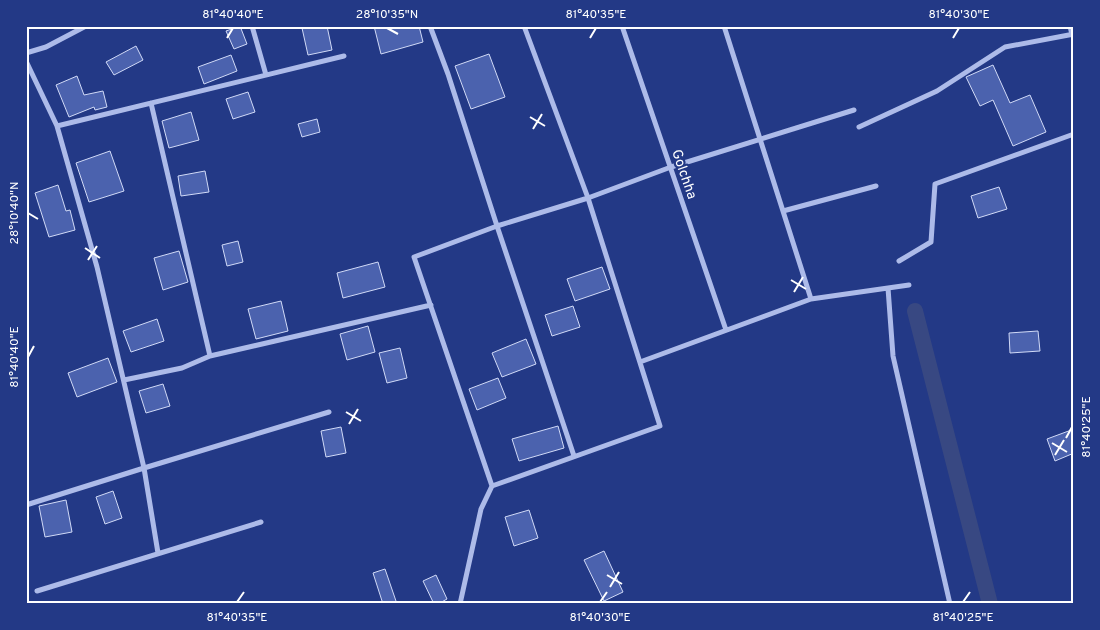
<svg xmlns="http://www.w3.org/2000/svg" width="1100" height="630" font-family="Overpass,sans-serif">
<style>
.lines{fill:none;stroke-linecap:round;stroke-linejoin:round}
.canal{stroke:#384882;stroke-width:16}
.building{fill:#4b62ae;stroke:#d1daf7}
.street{stroke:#adbbe9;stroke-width:5}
.ticks{fill:none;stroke:#fff;stroke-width:2}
.labels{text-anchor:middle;stroke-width:4.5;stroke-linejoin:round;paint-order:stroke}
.street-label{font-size:14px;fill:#fff;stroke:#233986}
.neatline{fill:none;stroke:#fff;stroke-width:2}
.ticks-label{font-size:12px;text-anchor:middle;fill:#fff}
</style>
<rect width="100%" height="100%" fill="#233986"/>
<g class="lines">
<!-- canal -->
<path class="canal" d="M 915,311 L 990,604"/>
</g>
<!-- building -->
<path class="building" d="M 240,26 L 247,44 L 234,49 L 226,31 Z
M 312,26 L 327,26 L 332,50 L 308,55 L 302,28 Z
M 374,26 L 419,26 L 423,42 L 381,54 Z
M 136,46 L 143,60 L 114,75 L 106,62 Z
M 489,54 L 505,97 L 471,109 L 455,66 Z
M 231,55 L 237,71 L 204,84 L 198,67 Z
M 993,65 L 1010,103 L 1030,95 L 1046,132 L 1013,146 L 993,100 L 980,106 L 966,77 Z
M 77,76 L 84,95 L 103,91 L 107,107 L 95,110 L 94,107 L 69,117 L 56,85 Z
M 248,92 L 255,112 L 233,119 L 226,99 Z
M 191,112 L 199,140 L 169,148 L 162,121 Z
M 317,119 L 320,132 L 302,137 L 298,124 Z
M 110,151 L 124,191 L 89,202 L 76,163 Z
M 205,171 L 209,192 L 181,196 L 178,176 Z
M 58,185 L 66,211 L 70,210 L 75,230 L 49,237 L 35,193 Z
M 999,187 L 1007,209 L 978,218 L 971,196 Z
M 238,241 L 243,262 L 227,266 L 222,245 Z
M 179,251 L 188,282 L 163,290 L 154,258 Z
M 378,262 L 385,287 L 343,298 L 337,273 Z
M 602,267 L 610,289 L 575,301 L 567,279 Z
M 281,301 L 288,331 L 256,339 L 248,309 Z
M 573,306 L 580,327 L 552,336 L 545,315 Z
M 157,319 L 164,341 L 131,352 L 123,331 Z
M 368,326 L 375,352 L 347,360 L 340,334 Z
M 1038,331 L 1040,351 L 1010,353 L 1009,333 Z
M 526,339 L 536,364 L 502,377 L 492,353 Z
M 400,348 L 407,378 L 387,383 L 379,353 Z
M 108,358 L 117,382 L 77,397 L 68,373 Z
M 498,378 L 506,398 L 477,410 L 469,389 Z
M 163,384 L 170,406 L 146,413 L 139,391 Z
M 558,426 L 564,448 L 519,461 L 512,439 Z
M 341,427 L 346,453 L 326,457 L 321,431 Z
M 1074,429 L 1074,453 L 1055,461 L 1047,439 Z
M 113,491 L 122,518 L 105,524 L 96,497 Z
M 66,500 L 72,532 L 45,537 L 39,506 Z
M 529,510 L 538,538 L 514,546 L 505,517 Z
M 604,551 L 623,592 L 604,601 L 584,560 Z
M 385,569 L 397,604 L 383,604 L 373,573 Z
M 436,575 L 447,599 L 438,604 L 434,604 L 423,581 Z"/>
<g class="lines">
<!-- street -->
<path class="street" d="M 252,26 L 266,75
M 430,26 L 448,74 L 497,226 L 414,257 L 492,486 L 660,426 L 588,198 L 524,26
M 622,26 L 726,330
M 724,26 L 811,299 L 909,285
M 1070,26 L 1072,35
M 26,53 L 46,47 L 86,26
M 26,61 L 57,126 L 97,267 L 144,468 L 26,505
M 151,103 L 210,356
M 57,126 L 344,56
M 859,127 L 937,91 L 1005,47 L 1074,34
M 783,211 L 876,186
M 899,261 L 931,242 L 935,184 L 1074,134
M 888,288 L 893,356 L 950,604
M 640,362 L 811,299
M 124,380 L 182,368 L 210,356 L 431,305
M 574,456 L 497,226 L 588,198 L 671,167 L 854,110
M 158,553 L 144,468 L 329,412
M 37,591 L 261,522
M 460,604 L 481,509 L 492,486"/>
</g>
<!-- ticks -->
<path class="ticks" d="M 387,28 L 398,34M 227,38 L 233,28M 590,38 L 596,28M 953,38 L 959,28M 530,117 L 545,126M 533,129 L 542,114M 28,213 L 38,219M 85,248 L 100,258M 88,260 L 97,246M 791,280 L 806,289M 794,292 L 803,277M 28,357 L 34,346M 346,412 L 361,421M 349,424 L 358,409M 1066,438 L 1072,427M 1052,443 L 1067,452M 1055,455 L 1064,440M 607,575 L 622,584M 610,587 L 619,572M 237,602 L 244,592M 600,602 L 607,592M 963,602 L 970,592"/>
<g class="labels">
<!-- street labels -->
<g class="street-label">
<text transform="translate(685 174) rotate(71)" y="5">Golchha</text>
</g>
</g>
<!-- border -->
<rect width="1100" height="630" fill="none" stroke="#233986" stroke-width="55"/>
<rect x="28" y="28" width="1044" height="574" class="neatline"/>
<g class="ticks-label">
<text x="233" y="18">81°40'40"E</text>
<text x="387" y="18">28°10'35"N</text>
<text x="596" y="18">81°40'35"E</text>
<text x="959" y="18">81°40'30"E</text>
<text transform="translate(14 213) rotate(-90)" y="4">28°10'40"N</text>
<text transform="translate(14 357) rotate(-90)" y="4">81°40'40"E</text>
<text transform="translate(1086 427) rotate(-90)" y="4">81°40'25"E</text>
<text x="237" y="621">81°40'35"E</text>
<text x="600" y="621">81°40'30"E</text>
<text x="963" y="621">81°40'25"E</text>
</g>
</svg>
